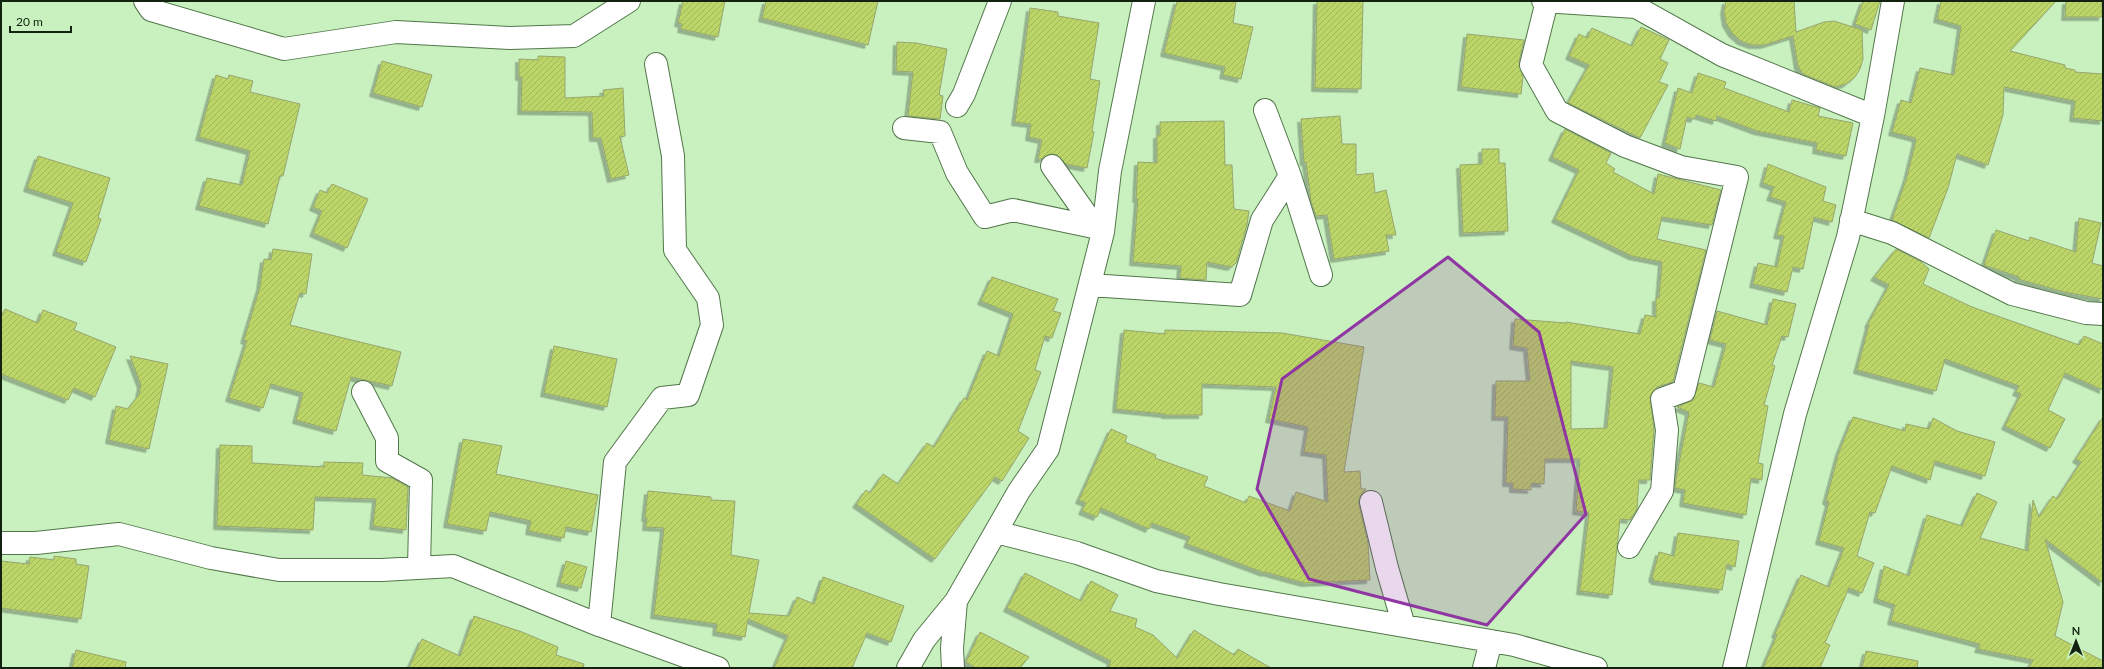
<svg xmlns="http://www.w3.org/2000/svg" width="2104" height="669" font-family="Lato,sans-serif">
<style>
.building{fill:url(#building-hatch);stroke:#97a66d;fill-rule:evenodd;filter:url(#shadow)}
.lines{fill:none;stroke-linecap:round;stroke-linejoin:round}
.minor-casing{stroke:#52774a;stroke-width:24}
.minor{stroke:#fff;stroke-width:22}
.marked{fill:#8f36a2;fill-opacity:0.2;stroke:#8f36a2;stroke-width:3;stroke-linejoin:round}
</style>
<defs>
<pattern id="building-hatch" width="6" height="6" patternUnits="userSpaceOnUse"><rect width="6" height="6" fill="#bcd568"/><path d="M-1 1l2-2M0 6l6-6M5 7l2-2" fill="none" stroke="#a1b759"/></pattern>
<filter id="shadow"><feDropShadow dx="-3.5" dy="3.5" stdDeviation="0" flood-color="#0004"/></filter>
</defs>
<rect width="100%" height="100%" fill="#c8f1bf"/>
<!-- building -->
<path class="building" d="M 683,1 L 725,1 L 718,37 L 681,29 L 682,24 L 678,23 Z
M 766,1 L 878,1 L 868,45 L 762,18 Z
M 1177,1 L 1236,1 L 1233,23 L 1253,27 L 1241,79 L 1223,75 L 1225,67 L 1164,53 Z
M 1317,1 L 1363,1 L 1361,89 L 1315,88 Z
M 1726,1 L 1794,1 L 1796,32 L 1824,22 L 1834,21 L 1862,30 L 1863,59 L 1860,69 L 1855,77 L 1846,84 L 1835,87 L 1803,74 L 1798,66 L 1793,36 L 1764,45 L 1752,45 L 1741,41 L 1732,33 L 1726,23 L 1724,11 Z
M 1863,1 L 1880,1 L 1871,30 L 1855,24 Z
M 1941,1 L 2056,1 L 2010,51 L 2065,65 L 2065,68 L 2075,70 L 2075,72 L 2103,74 L 2103,121 L 2073,118 L 2075,101 L 2004,87 L 2003,115 L 1988,165 L 1957,154 L 1948,188 L 1929,238 L 1892,220 L 1907,177 L 1916,140 L 1915,138 L 1892,132 L 1901,100 L 1911,103 L 1920,68 L 1954,75 L 1961,26 L 1937,19 Z
M 2066,1 L 2102,1 L 2102,17 L 2065,17 Z
M 1030,8 L 1058,12 L 1058,16 L 1099,23 L 1090,79 L 1100,81 L 1092,131 L 1094,132 L 1087,168 L 1066,164 L 1057,155 L 1050,154 L 1042,159 L 1038,159 L 1042,140 L 1029,137 L 1031,124 L 1015,122 Z
M 1641,27 L 1669,40 L 1660,59 L 1668,63 L 1659,82 L 1668,85 L 1640,138 L 1568,103 L 1589,65 L 1569,56 L 1579,34 L 1587,38 L 1592,28 L 1632,46 Z
M 1467,34 L 1524,40 L 1519,62 L 1523,76 L 1521,94 L 1461,87 Z
M 897,42 L 916,43 L 947,49 L 939,95 L 943,96 L 940,119 L 908,116 L 913,72 L 896,71 Z
M 538,56 L 565,57 L 565,98 L 604,96 L 603,90 L 623,88 L 625,136 L 620,137 L 629,175 L 611,179 L 601,138 L 593,138 L 592,112 L 521,111 L 522,77 L 519,77 L 519,59 L 538,60 Z
M 382,61 L 432,75 L 422,107 L 373,93 Z
M 1698,73 L 1726,82 L 1724,88 L 1789,112 L 1792,100 L 1820,108 L 1818,116 L 1853,123 L 1846,156 L 1816,150 L 1817,143 L 1757,131 L 1717,116 L 1716,121 L 1696,115 L 1694,119 L 1687,117 L 1680,149 L 1665,143 L 1678,88 L 1692,93 Z
M 216,75 L 228,79 L 229,75 L 253,81 L 250,92 L 300,104 L 283,176 L 280,176 L 268,224 L 199,206 L 207,178 L 242,185 L 250,151 L 199,137 Z
M 1340,116 L 1342,144 L 1356,144 L 1356,175 L 1373,173 L 1375,193 L 1386,190 L 1396,235 L 1386,235 L 1389,251 L 1334,259 L 1327,215 L 1316,216 L 1311,201 L 1306,162 L 1304,162 L 1301,119 Z
M 1224,121 L 1225,165 L 1232,165 L 1234,209 L 1249,211 L 1247,225 L 1236,263 L 1231,267 L 1207,262 L 1206,280 L 1180,278 L 1181,266 L 1133,262 L 1138,199 L 1136,199 L 1138,162 L 1157,163 L 1157,135 L 1160,135 L 1160,122 Z
M 1565,129 L 1611,153 L 1606,163 L 1615,169 L 1613,172 L 1654,194 L 1658,174 L 1721,190 L 1712,225 L 1662,217 L 1657,239 L 1706,250 L 1673,382 L 1657,387 L 1650,396 L 1654,430 L 1650,480 L 1639,480 L 1637,509 L 1630,520 L 1620,519 L 1612,595 L 1580,591 L 1589,513 L 1576,511 L 1580,459 L 1545,459 L 1544,484 L 1531,483 L 1531,490 L 1513,489 L 1513,483 L 1506,483 L 1508,417 L 1495,417 L 1496,381 L 1530,381 L 1527,348 L 1513,346 L 1515,319 L 1566,323 L 1566,322 L 1640,334 L 1645,315 L 1656,317 L 1656,298 L 1659,298 L 1662,262 L 1632,256 L 1555,219 L 1579,170 L 1552,157 ZM 1571,361 L 1613,367 L 1607,428 L 1571,429 Z
M 1482,149 L 1499,149 L 1499,163 L 1505,163 L 1508,231 L 1463,233 L 1460,165 L 1482,164 Z
M 38,156 L 110,178 L 98,218 L 101,219 L 86,262 L 56,252 L 73,203 L 27,188 Z
M 1768,164 L 1826,187 L 1823,201 L 1836,205 L 1832,222 L 1814,217 L 1803,269 L 1793,267 L 1787,292 L 1753,284 L 1758,263 L 1777,267 L 1784,236 L 1777,235 L 1786,202 L 1770,197 L 1774,187 L 1763,183 Z
M 332,184 L 368,199 L 347,248 L 313,233 L 322,211 L 313,207 L 320,190 L 327,193 Z
M 2079,218 L 2101,223 L 2092,263 L 2103,266 L 2103,299 L 2064,292 L 2018,279 L 2019,277 L 1984,265 L 1996,230 L 2029,241 L 2030,237 L 2076,252 Z
M 273,249 L 312,254 L 306,294 L 300,293 L 290,325 L 401,352 L 392,386 L 351,377 L 336,431 L 296,420 L 303,393 L 271,384 L 263,408 L 229,398 L 247,341 L 244,340 L 260,287 L 264,259 L 271,260 Z
M 1896,249 L 1920,261 L 1929,269 L 1923,284 L 1972,307 L 2079,345 L 2084,336 L 2103,344 L 2103,390 L 2065,373 L 2048,410 L 2065,419 L 2050,448 L 2005,426 L 2021,394 L 2016,392 L 2019,386 L 1945,359 L 1936,391 L 1857,370 L 1869,325 L 1868,324 L 1889,285 L 1874,277 Z
M 992,277 L 1058,299 L 1053,311 L 1061,313 L 1052,338 L 1045,336 L 1035,370 L 1041,372 L 1018,431 L 1029,438 L 1002,481 L 995,477 L 935,559 L 856,504 L 866,490 L 870,493 L 883,474 L 898,484 L 927,443 L 934,447 L 964,398 L 967,400 L 987,351 L 999,356 L 1013,314 L 981,301 Z
M 1773,299 L 1796,304 L 1788,337 L 1782,336 L 1772,365 L 1775,366 L 1764,405 L 1768,406 L 1758,463 L 1763,464 L 1762,480 L 1751,478 L 1746,515 L 1683,503 L 1685,490 L 1675,488 L 1676,479 L 1689,412 L 1677,407 L 1693,400 L 1699,383 L 1714,387 L 1726,344 L 1710,340 L 1717,311 L 1767,325 Z
M 5,309 L 38,323 L 43,310 L 77,323 L 74,330 L 116,347 L 95,397 L 74,388 L 68,400 L 1,374 L 1,317 Z
M 1124,330 L 1165,334 L 1165,330 L 1282,333 L 1364,347 L 1344,472 L 1360,471 L 1361,489 L 1366,489 L 1359,498 L 1359,505 L 1368,543 L 1370,580 L 1305,583 L 1265,572 L 1265,573 L 1187,544 L 1190,537 L 1152,523 L 1149,529 L 1101,508 L 1097,517 L 1082,511 L 1086,503 L 1079,500 L 1111,429 L 1127,436 L 1125,442 L 1156,455 L 1155,458 L 1208,477 L 1204,486 L 1246,503 L 1249,496 L 1290,511 L 1296,492 L 1328,502 L 1326,455 L 1304,452 L 1308,427 L 1269,419 L 1276,387 L 1202,384 L 1202,415 L 1165,415 L 1165,414 L 1116,409 Z
M 554,346 L 617,359 L 607,407 L 544,393 Z
M 130,356 L 168,364 L 149,449 L 109,440 L 116,406 L 128,409 L 139,395 L 141,385 Z
M 1853,417 L 1905,431 L 1906,424 L 1929,429 L 1933,418 L 1957,431 L 1995,442 L 1985,476 L 1935,461 L 1930,480 L 1892,466 L 1875,513 L 1870,512 L 1857,556 L 1874,563 L 1862,593 L 1849,588 L 1825,643 L 1830,645 L 1820,668 L 1763,668 L 1777,635 L 1775,634 L 1801,575 L 1829,587 L 1844,548 L 1819,541 L 1829,502 L 1826,501 L 1839,452 Z
M 2103,417 L 2103,583 L 2045,539 L 2063,602 L 2055,636 L 2103,661 L 2103,668 L 2029,668 L 2033,660 L 1978,649 L 1980,644 L 1891,621 L 1895,605 L 1877,599 L 1884,566 L 1909,576 L 1927,515 L 1962,526 L 1977,493 L 1997,502 L 1980,538 L 2028,551 L 2033,500 L 2039,517 L 2053,496 L 2057,499 L 2081,462 L 2076,459 Z
M 463,439 L 502,446 L 496,474 L 598,495 L 591,532 L 566,527 L 564,538 L 529,531 L 531,521 L 490,512 L 486,531 L 447,524 Z
M 220,445 L 252,446 L 252,463 L 324,467 L 324,462 L 363,463 L 362,475 L 392,478 L 408,487 L 406,530 L 373,526 L 376,499 L 315,497 L 313,530 L 217,526 Z
M 648,491 L 711,497 L 711,500 L 735,501 L 731,555 L 759,560 L 749,613 L 789,616 L 797,597 L 814,604 L 823,577 L 904,606 L 891,642 L 867,633 L 852,668 L 774,668 L 788,636 L 748,619 L 745,637 L 716,632 L 717,624 L 654,615 L 664,528 L 646,527 L 647,518 L 645,518 Z
M 1678,533 L 1739,541 L 1735,567 L 1727,564 L 1722,590 L 1655,581 L 1652,578 L 1659,552 L 1674,556 Z
M 54,556 L 76,559 L 76,564 L 89,566 L 81,619 L 1,608 L 1,561 L 29,564 L 30,557 L 54,560 Z
M 566,561 L 587,567 L 581,588 L 560,583 Z
M 1025,573 L 1081,601 L 1091,581 L 1118,595 L 1110,611 L 1137,619 L 1135,627 L 1153,635 L 1177,658 L 1194,630 L 1234,655 L 1238,649 L 1271,668 L 1108,668 L 1111,661 L 1007,608 Z
M 474,616 L 522,632 L 558,647 L 556,655 L 584,664 L 583,668 L 409,668 L 422,639 L 460,656 Z
M 980,632 L 1029,657 L 1020,668 L 976,668 L 966,662 Z
M 76,650 L 126,662 L 125,668 L 72,668 Z
M 1866,651 L 1918,661 L 1917,668 L 1862,668 Z"/>
<g class="lines">
<defs>
<path id="minor" d="M 145,1 L 151,10 L 284,49 L 396,32 L 510,38 L 574,36 L 629,1
M 1543,1 L 1636,7 L 1722,55 L 1873,116
M 1547,1 L 1531,65 L 1557,111 L 1625,146 L 1681,167 L 1737,177 L 1684,391 L 1662,399 L 1667,430 L 1662,491 L 1629,547
M 957,106 L 964,94 L 1000,1
M 904,128 L 940,132 L 957,173 L 985,217 L 1013,210 L 1103,229
M 1052,166 L 1095,227
M 1290,176 L 1321,275
M 1851,220 L 1892,233 L 2012,294 L 2086,313 L 2103,314
M 1090,285 L 1240,295 L 1262,220 L 1290,176 L 1265,110
M 363,392 L 387,438 L 387,461 L 421,480 L 419,568
M 1371,502 L 1387,568 L 1404,626
M 996,532 L 1077,553 L 1156,581 L 1219,594 L 1514,645 L 1596,668
M 1,543 L 36,543 L 119,534 L 211,558 L 279,570 L 382,570 L 453,566 L 599,625 L 615,462 L 662,398 L 688,395 L 712,325 L 708,298 L 675,250 L 673,156 L 656,64
M 599,625 L 718,668
M 908,668 L 924,640 L 956,601 L 1019,491 L 1048,449 L 1103,232 L 1110,171 L 1144,1
M 953,668 L 952,648 L 956,601
M 1484,668 L 1491,641
M 1734,668 L 1795,414 L 1848,237 L 1873,116 L 1893,1"/>
</defs>
<!-- minor casing -->
<use href="#minor" class="minor-casing"/>
<!-- minor -->
<use href="#minor" class="minor"/>
</g>
<!-- marked area -->
<path class="marked" d="M 1448,257 L 1539,332 L 1586,514 L 1487,625 L 1309,579 L 1257,489 L 1282,379 Z"/>
<!-- border -->
<rect width="2104" height="669" fill="none" stroke="#132210" stroke-width="4"/>
<!-- north arrow -->
<g transform="translate(2076 641)" stroke="#c8f1bf" stroke-width="3" paint-order="stroke">
<path d="M0-3L7 15L0 10L-7 15Z" fill="#132210"/>
<text y="-6" font-size="11" font-weight="bold" text-anchor="middle" fill="#132210">N</text>
</g>
<!-- scale -->
<path d="M10 26v6h61v-6" fill="none" stroke="#132210" stroke-width="2"/>
<text x="16" y="26" font-size="12" fill="#132210" stroke="#c8f1bf" stroke-width="3" paint-order="stroke">20 m</text>
</svg>
